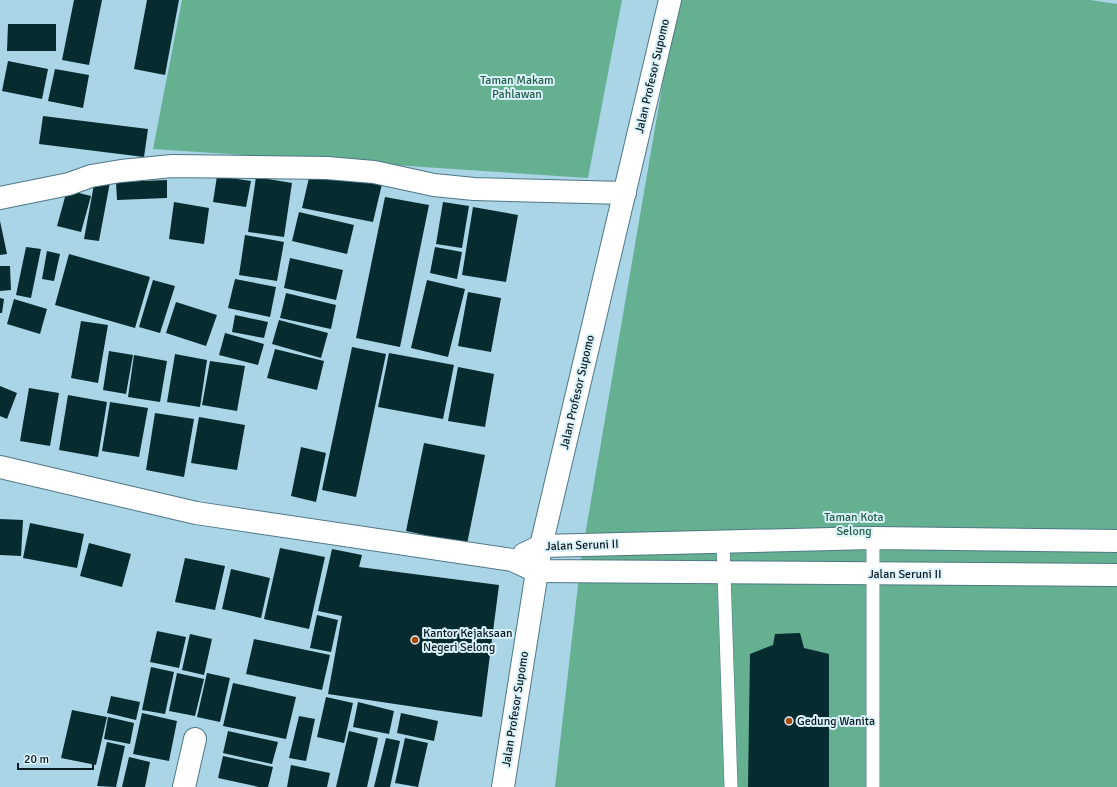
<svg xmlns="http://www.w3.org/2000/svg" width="1117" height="787" font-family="Signika,sans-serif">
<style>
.green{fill:#64b090}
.building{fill:#062c30}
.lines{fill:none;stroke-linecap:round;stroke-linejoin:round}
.lane-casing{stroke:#4e7787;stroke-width:14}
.street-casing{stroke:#4e7787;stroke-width:24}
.secondary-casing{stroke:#4e7787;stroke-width:24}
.lane{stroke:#fff;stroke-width:13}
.street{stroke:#fff;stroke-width:22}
.secondary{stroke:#fff;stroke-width:22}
.poi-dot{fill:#a9460a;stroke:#dcf2fb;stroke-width:1.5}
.labels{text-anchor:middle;stroke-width:4;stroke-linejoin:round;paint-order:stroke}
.street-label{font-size:12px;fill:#0a1b21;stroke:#dcf2fb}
.park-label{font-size:12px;fill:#236049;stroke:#dcf2fb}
.poi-label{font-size:12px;fill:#0a1b21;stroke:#dcf2fb;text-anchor:start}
</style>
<rect width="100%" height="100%" fill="#aad5e7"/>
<!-- green -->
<path class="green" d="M 182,0 L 622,0 L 588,178 L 153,149 Z
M 677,0 L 1090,0 L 1117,4 L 1117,787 L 555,787 L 581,559 Z"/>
<!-- building -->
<path class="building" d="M 74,0 L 102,0 L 89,65 L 62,60 Z
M 147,0 L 179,0 L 165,75 L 134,69 Z
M 8,24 L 56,24 L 56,51 L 7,51 Z
M 8,61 L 48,69 L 42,99 L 2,91 Z
M 55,69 L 89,75 L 83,108 L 48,101 Z
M 43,116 L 148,129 L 144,157 L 39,144 Z
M 311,169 L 382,184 L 373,222 L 302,208 Z
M 217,176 L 251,181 L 246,207 L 213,202 Z
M 256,177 L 292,183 L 284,237 L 248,232 Z
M 95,179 L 110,182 L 99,241 L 84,239 Z
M 167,180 L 167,198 L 117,200 L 116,182 Z
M 67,190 L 91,196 L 81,232 L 57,226 Z
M 385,197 L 429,205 L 400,347 L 356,338 Z
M 174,202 L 209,208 L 204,244 L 169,239 Z
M 443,202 L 469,206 L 462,248 L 436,244 Z
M 473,207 L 518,215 L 506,282 L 462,275 Z
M 299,212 L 354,225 L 347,254 L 292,241 Z
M 0,221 L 7,254 L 0,255 Z
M 245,235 L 284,242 L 277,281 L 239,275 Z
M 26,247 L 41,249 L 31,298 L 16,295 Z
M 435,247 L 462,252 L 457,279 L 430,273 Z
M 47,251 L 60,254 L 54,281 L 42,279 Z
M 69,254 L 150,277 L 135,328 L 55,305 Z
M 290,258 L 343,270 L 336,300 L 284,288 Z
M 0,266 L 10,266 L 11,290 L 0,291 Z
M 235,279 L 276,287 L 270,317 L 228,308 Z
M 153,280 L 175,286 L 160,333 L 139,327 Z
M 427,280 L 465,289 L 448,357 L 411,348 Z
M 468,292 L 501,298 L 491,352 L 458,346 Z
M 286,293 L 336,305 L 331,329 L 280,318 Z
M 0,298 L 4,299 L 2,313 L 0,313 Z
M 14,299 L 47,309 L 40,334 L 7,324 Z
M 176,302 L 217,315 L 206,346 L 166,333 Z
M 235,315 L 268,322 L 264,338 L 232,332 Z
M 279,320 L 328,333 L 321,358 L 272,344 Z
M 81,321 L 108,325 L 98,383 L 71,378 Z
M 225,333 L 264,344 L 258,365 L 219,355 Z
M 352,347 L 386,354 L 356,497 L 322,490 Z
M 275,349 L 324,361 L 317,390 L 267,378 Z
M 109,351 L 133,355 L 126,394 L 103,390 Z
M 389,353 L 454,365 L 443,419 L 378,407 Z
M 175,354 L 207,360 L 200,407 L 167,402 Z
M 134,355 L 167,361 L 160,402 L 128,397 Z
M 210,361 L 245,366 L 237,411 L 202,405 Z
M 458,367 L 494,374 L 485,427 L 448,421 Z
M 0,386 L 17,393 L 7,419 L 0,416 Z
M 29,388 L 59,393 L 50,446 L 20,441 Z
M 68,395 L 107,402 L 98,457 L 59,450 Z
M 110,402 L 148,408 L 139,457 L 102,451 Z
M 155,413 L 194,419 L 184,477 L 146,470 Z
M 199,417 L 245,425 L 237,470 L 191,463 Z
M 424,443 L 485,455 L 467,544 L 406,531 Z
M 301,447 L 326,453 L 316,502 L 291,496 Z
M 0,519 L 23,520 L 21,556 L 0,555 Z
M 30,523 L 84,534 L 77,568 L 23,558 Z
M 89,543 L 131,554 L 122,587 L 80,576 Z
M 280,548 L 325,557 L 309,629 L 264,619 Z
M 332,549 L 362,555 L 359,567 L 499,585 L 482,717 L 328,694 L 342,616 L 318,611 Z
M 185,558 L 225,566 L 215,610 L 175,602 Z
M 231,569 L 270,578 L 261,618 L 222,609 Z
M 317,615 L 338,620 L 331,652 L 310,648 Z
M 157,631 L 186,637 L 179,668 L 150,662 Z
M 800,633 L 804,648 L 829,654 L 829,787 L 748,787 L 750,654 L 773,645 L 775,634 Z
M 190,634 L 212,639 L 204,675 L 182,670 Z
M 254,639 L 330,655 L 322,690 L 246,674 Z
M 151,667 L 174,672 L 165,714 L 142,710 Z
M 177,673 L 204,679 L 195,716 L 169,711 Z
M 207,673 L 230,678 L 220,722 L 197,717 Z
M 233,683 L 296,697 L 286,739 L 223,726 Z
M 111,696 L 140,702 L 136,720 L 107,713 Z
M 326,697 L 353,703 L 344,743 L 317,737 Z
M 358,702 L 394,711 L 389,734 L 353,727 Z
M 72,710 L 107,717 L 96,765 L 61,758 Z
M 142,713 L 177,721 L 169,761 L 133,754 Z
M 401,713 L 438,721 L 434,741 L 397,733 Z
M 299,716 L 315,719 L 306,761 L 289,758 Z
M 108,717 L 134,723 L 130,744 L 104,739 Z
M 228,731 L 278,742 L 272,764 L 223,753 Z
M 349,731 L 378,738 L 367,787 L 336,787 Z
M 386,738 L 400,741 L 390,787 L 374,787 Z
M 405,738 L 428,743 L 418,787 L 395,783 Z
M 107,742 L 125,746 L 116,787 L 97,786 Z
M 223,756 L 273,767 L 268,787 L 259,787 L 218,778 Z
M 129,757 L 150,762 L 145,787 L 122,787 Z
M 291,765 L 330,773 L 327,787 L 287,787 Z"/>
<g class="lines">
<defs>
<path id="lane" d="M 873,538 L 873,787
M 723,542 L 731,787"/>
<path id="street" d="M 0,198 L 69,184 L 91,176 L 121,171 L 172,166 L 327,168 L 374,172 L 434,185 L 474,189 L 625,193
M 0,467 L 196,513 L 512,560 L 536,571 L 1117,575
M 524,554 L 541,546 L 873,538 L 1117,541
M 184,787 L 195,739"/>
<path id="secondary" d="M 503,787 L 541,546 L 670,0"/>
</defs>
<!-- lane casing -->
<use href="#lane" class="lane-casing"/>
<!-- street casing -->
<use href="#street" class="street-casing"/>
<!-- secondary casing -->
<use href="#secondary" class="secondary-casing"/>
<!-- lane -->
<use href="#lane" class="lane"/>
<!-- street -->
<use href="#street" class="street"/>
<!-- secondary -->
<use href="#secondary" class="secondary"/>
</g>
<!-- markers -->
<g class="poi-dot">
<circle cx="415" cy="640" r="4"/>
<circle cx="789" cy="721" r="4"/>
</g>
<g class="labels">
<!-- street labels -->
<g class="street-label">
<text transform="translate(652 76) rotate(-77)" y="4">Jalan Profesor Supomo</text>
<text transform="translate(577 392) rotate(-77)" y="4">Jalan Profesor Supomo</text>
<text transform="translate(582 545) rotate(-2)" y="4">Jalan Seruni II</text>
<text x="905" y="578">Jalan Seruni II</text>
<text transform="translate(515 709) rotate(-81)" y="4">Jalan Profesor Supomo</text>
</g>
<!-- park labels -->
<g class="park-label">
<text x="517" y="84">Taman Makam<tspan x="517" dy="14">Pahlawan</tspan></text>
<text x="854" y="521">Taman Kota<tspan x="854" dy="14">Selong</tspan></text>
</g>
<!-- poi labels -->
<g class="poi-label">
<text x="423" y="637">Kantor Kejaksaan<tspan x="423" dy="14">Negeri Selong</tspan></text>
<text x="797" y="725">Gedung Wanita</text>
</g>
</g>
<!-- scale -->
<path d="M18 763v6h75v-6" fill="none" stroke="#0a1b21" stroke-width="2"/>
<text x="24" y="763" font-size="12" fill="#0a1b21" stroke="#dcf2fb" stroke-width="3" paint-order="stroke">20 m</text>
</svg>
